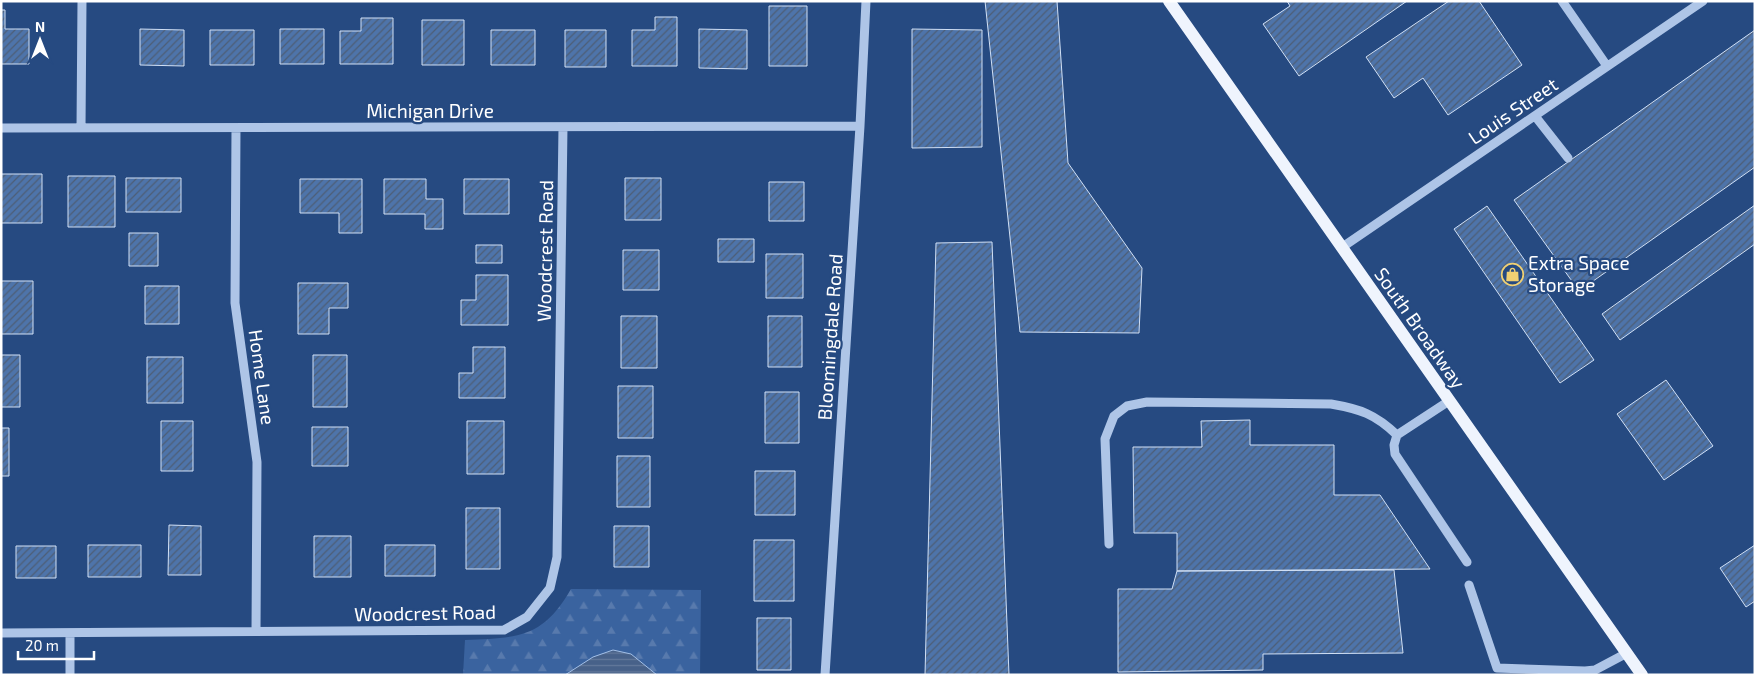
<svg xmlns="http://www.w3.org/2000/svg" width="1756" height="676" font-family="'Exo 2',sans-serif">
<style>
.forest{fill:url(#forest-firs)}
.water{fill:url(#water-rules);stroke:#a2bfe7}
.building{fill:url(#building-hatch);stroke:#d1e0f5}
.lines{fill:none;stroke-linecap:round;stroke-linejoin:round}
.minor{stroke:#aec5e7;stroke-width:9}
.major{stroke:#eff4fd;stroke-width:12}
.labels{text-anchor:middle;stroke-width:4.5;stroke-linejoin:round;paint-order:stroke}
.street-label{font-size:19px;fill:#fff;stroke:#264a81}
.poi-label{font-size:19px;fill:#fff;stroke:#264a81;text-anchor:start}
</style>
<defs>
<pattern id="forest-firs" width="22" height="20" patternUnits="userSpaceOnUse" patternTransform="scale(1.25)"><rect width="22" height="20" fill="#3a639f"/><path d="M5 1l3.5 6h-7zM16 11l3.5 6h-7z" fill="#587aad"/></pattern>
<pattern id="water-rules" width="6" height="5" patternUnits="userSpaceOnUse" patternTransform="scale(1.25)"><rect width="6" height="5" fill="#476189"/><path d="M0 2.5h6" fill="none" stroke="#63799b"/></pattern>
<pattern id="building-hatch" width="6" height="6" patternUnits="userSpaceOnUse" patternTransform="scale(1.25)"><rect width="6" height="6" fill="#4e74aa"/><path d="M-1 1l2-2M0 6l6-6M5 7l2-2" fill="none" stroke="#4d5e76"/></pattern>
</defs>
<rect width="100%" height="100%" fill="#264a81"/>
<!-- forest -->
<path class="forest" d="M 571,589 L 701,590 L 700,675 L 463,675 L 465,640 C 518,638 543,638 571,589 Z"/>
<!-- water -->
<path class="water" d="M 613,650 L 631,654 L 657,675 L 565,675 L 593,657 Z"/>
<!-- building -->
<path class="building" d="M 985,1 L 1057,1 L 1068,163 L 1142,268 L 1139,333 L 1020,332 Z
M 1287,1 L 1407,1 L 1299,76 L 1263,24 L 1290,6 Z
M 1449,1 L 1479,1 L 1522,65 L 1448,115 L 1423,78 L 1394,98 L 1366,57 Z
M 769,6 L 807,6 L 807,66 L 769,66 Z
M 1,10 L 5,10 L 5,29 L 29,29 L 29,64 L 1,64 Z
M 655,17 L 677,17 L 677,66 L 632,66 L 632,30 L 655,30 Z
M 361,18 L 393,18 L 393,64 L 340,64 L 340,31 L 361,31 Z
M 422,20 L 464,20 L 464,65 L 422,65 Z
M 140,29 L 184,30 L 184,66 L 140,65 Z
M 280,29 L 324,29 L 324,64 L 280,64 Z
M 699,29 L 747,30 L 747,69 L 699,68 Z
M 912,29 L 982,30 L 982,147 L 912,148 Z
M 210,30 L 254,30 L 254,65 L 210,65 Z
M 491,30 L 535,30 L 535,65 L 491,65 Z
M 565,30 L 606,30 L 606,67 L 565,67 Z
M 1755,30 L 1755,167 L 1579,291 L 1514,200 Z
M 1,174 L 42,174 L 42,223 L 1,223 Z
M 68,176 L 115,176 L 115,227 L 68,227 Z
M 126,178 L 181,178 L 181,212 L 126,212 Z
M 625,178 L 661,178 L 661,220 L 625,220 Z
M 300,179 L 362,179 L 362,233 L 339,233 L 339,213 L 300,213 Z
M 384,179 L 426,179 L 426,199 L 443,199 L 443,229 L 425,229 L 425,214 L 384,214 Z
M 464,179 L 509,179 L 509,214 L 464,214 Z
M 769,182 L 804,182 L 804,221 L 769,221 Z
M 1755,205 L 1755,244 L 1620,340 L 1602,314 Z
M 1487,206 L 1594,360 L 1560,383 L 1454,229 Z
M 129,233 L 158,233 L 158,266 L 129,266 Z
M 718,239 L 754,239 L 754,262 L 718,262 Z
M 992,242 L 1009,675 L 925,675 L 936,243 Z
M 476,245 L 502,245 L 502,263 L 476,263 Z
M 623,250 L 659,250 L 659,290 L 623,290 Z
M 766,254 L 803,254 L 803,298 L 766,298 Z
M 476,275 L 508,275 L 508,325 L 461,325 L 461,300 L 476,300 Z
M 1,281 L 33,281 L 33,334 L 1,334 Z
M 298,283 L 348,283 L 348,308 L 329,308 L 329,334 L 298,334 Z
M 145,286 L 179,286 L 179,324 L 145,324 Z
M 621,316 L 657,316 L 657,368 L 621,368 Z
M 768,316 L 802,316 L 802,367 L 768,367 Z
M 473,347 L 505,347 L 505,398 L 459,398 L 459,373 L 473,373 Z
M 1,355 L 20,355 L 20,407 L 1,407 Z
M 313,355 L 347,355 L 347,407 L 313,407 Z
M 147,357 L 183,357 L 183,403 L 147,403 Z
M 1666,380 L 1713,446 L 1664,480 L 1617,414 Z
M 618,386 L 653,386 L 653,438 L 618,438 Z
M 765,392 L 799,392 L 799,443 L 765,443 Z
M 1250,420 L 1250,445 L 1334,445 L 1334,495 L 1380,495 L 1430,569 L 1177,571 L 1177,533 L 1134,533 L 1133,447 L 1202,447 L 1201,421 Z
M 161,421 L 193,421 L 193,471 L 161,471 Z
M 467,421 L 504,421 L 504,474 L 467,474 Z
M 312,427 L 348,427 L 348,466 L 312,466 Z
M 1,428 L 9,428 L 9,476 L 1,476 Z
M 617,456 L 650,456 L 650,507 L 617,507 Z
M 755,471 L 795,471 L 795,515 L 755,515 Z
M 466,508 L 500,508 L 500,569 L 466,569 Z
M 169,525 L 201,526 L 201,575 L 168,575 Z
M 614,526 L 649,526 L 649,567 L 614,567 Z
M 314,536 L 351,536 L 351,577 L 314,577 Z
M 754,540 L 794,540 L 794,601 L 754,601 Z
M 88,545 L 141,545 L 141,577 L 88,577 Z
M 385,545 L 435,545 L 435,576 L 385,576 Z
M 1755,545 L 1755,601 L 1746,607 L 1720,568 Z
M 16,546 L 56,546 L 56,578 L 16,578 Z
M 1394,570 L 1403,653 L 1263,654 L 1263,670 L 1118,672 L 1118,589 L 1172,589 L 1177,571 Z
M 757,618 L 791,618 L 791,670 L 757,670 Z"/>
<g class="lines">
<!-- minor -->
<path class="minor" d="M 1562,1 L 1607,66
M 1535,116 L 1568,158
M 1,128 L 860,126
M 81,128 L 82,1
M 236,128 L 235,303 L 257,462 L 256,631
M 1341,248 L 1703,1
M 1449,401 L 1397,435 L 1394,445 L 1395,454 L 1467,562
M 1109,544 L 1105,439 L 1114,416 L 1127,406 L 1147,402 L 1331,404 C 1360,409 1375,414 1397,435
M 1469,585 L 1497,668 L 1585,671 L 1595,670 L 1627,653
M 1,633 L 504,630 L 527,617 L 550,588 L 557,557 L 563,127
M 70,634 L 70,675
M 825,675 L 860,126 L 866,1"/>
<!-- major -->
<path class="major" d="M 1169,1 L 1642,675"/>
</g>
<!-- icons -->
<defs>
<symbol id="shop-ring" viewBox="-11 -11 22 22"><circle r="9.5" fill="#264a81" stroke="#f0d073" stroke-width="1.5"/><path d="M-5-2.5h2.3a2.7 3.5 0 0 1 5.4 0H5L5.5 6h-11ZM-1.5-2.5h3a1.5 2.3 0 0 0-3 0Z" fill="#f0d073"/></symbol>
</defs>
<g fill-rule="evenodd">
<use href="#shop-ring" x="1500" y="262" width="25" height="25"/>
</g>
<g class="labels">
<!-- street labels -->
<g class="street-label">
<text x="430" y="118">Michigan Drive</text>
<text transform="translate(1513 111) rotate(-34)" y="7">Louis Street</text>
<text transform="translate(545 251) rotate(-89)" y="7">Woodcrest Road</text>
<text transform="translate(1420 328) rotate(55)" y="7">South Broadway</text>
<text transform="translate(830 337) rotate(-86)" y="7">Bloomingdale Road</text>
<text transform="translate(262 377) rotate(82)" y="7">Home Lane</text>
<text transform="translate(425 613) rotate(-1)" y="7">Woodcrest Road</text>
</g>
<!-- poi labels -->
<g class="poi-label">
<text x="1528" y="270">Extra Space<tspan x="1528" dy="22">Storage</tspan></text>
</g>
</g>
<!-- border -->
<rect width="1756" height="676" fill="none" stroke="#ffffff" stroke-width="5"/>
<!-- north arrow -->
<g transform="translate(40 40)" stroke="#264a81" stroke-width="4" paint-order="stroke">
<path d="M0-4L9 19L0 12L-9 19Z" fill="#ffffff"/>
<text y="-8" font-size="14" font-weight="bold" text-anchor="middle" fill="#ffffff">N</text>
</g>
<!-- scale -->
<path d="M18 651v8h76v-8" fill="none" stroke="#ffffff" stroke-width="2.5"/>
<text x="25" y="651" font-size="15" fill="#ffffff" stroke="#264a81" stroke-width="4" paint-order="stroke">20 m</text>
</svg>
